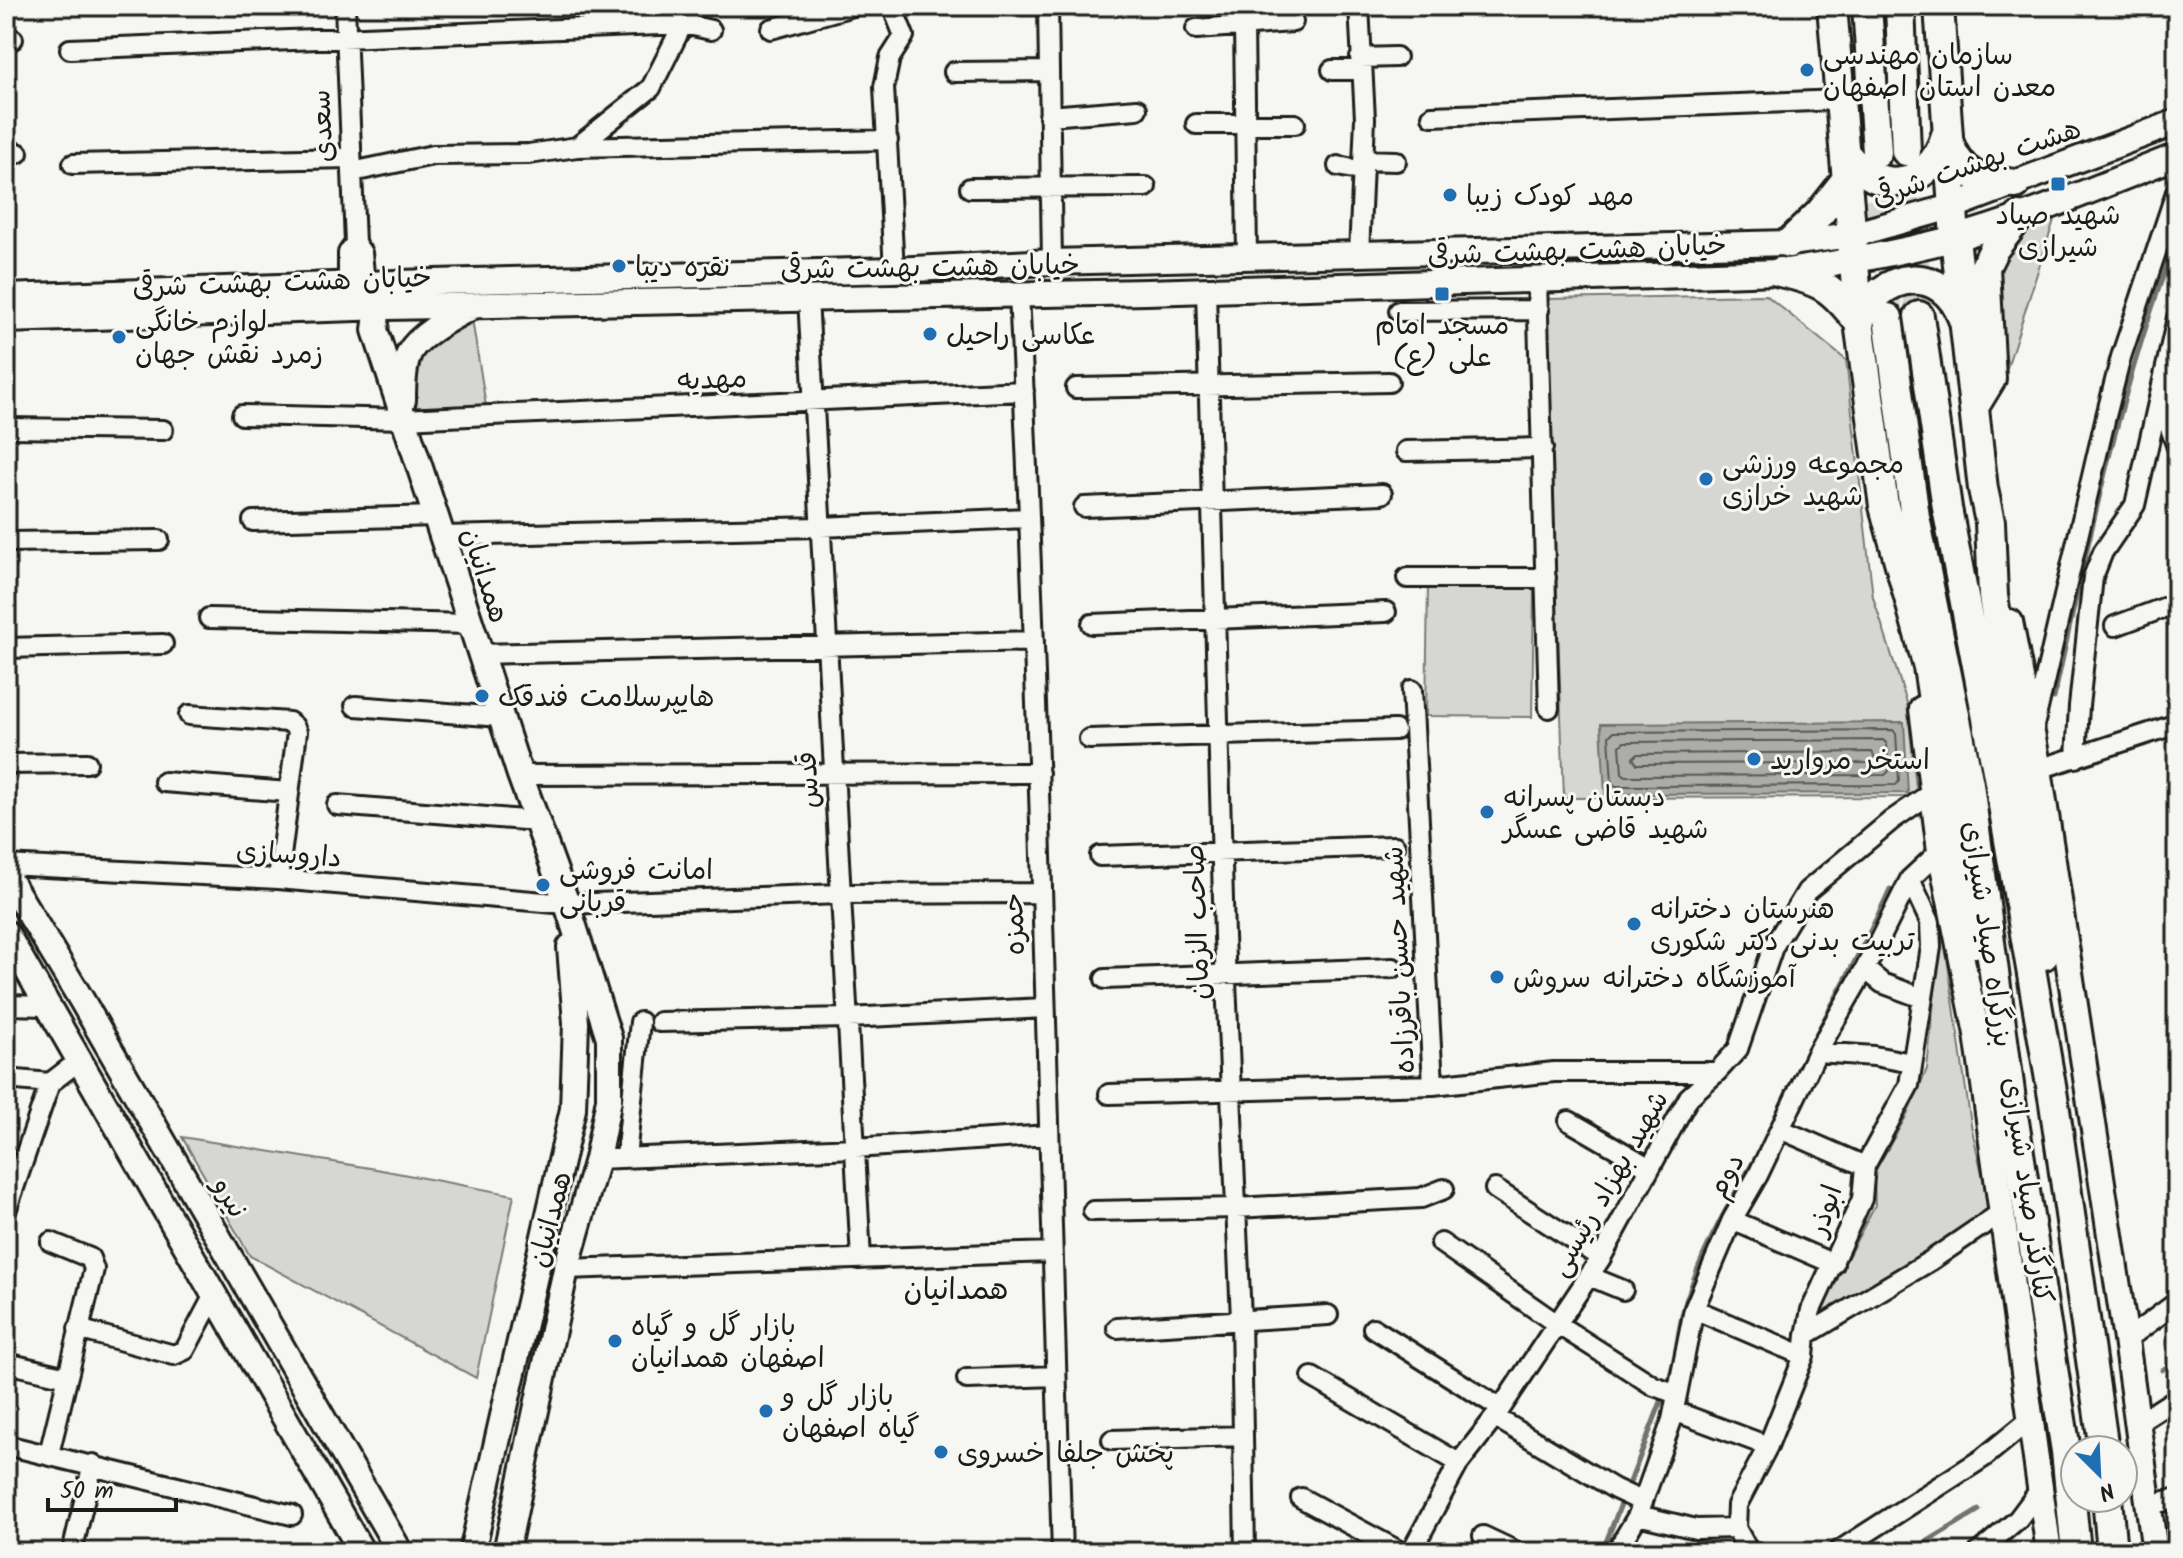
<svg xmlns="http://www.w3.org/2000/svg" width="2183" height="1558" font-family="Kalam,'Playpen Sans Arabic',sans-serif">
<style>
.green{fill:#d6d6d2;stroke:#797977;stroke-width:2}
.water{fill:#acaca9;stroke:#727271;stroke-width:2}
.lines{fill:none;stroke-linecap:round;stroke-linejoin:round}
.shore{stroke:#565654;stroke-width:2}
.stream{stroke:#727271;stroke-width:5}
.highway-tunnel{stroke:#d5d5d2;stroke-width:28;stroke-dasharray:28 14;stroke-linecap:butt}
.minor-casing{stroke:#1c1c1c;stroke-width:24}
.major-casing{stroke:#1c1c1c;stroke-width:30}
.highway-casing{stroke:#1c1c1c;stroke-width:34}
.minor{stroke:#f6f6f2;stroke-width:18}
.major{stroke:#f6f6f2;stroke-width:24}
.highway{stroke:#f6f6f2;stroke-width:28}
.poi-dot{fill:#1f6fb2;stroke:#f6f6f2;stroke-width:3}
.labels{text-anchor:middle;stroke-width:6;stroke-linejoin:round;paint-order:stroke}
.poi-label{font-size:28px;fill:#1c1c1c;stroke:#f6f6f2;text-anchor:start}
.street-label{font-size:28px;fill:#1c1c1c;stroke:#f6f6f2}
.neighbourhood-label{font-size:30px;fill:#1c1c1c;stroke:#f6f6f2}
</style>
<rect width="100%" height="100%" fill="#f6f6f2"/>
<filter id="ink" filterUnits="userSpaceOnUse"><feTurbulence type="fractalNoise" baseFrequency=".0125" numOctaves="2"/><feDisplacementMap in="SourceGraphic" scale="16" xChannelSelector="R" yChannelSelector="G"/><feConvolveMatrix kernelMatrix="1 2 1 2 8 2 1 2 1" color-interpolation-filters="sRGB"/></filter>
<g filter="url(#ink)">
<!-- green -->
<path class="green" d="M 2055,217 L 1998,396 L 1994,386 L 1997,256 L 2014,236 Z
M 1766,295 L 1846,360 L 1873,597 L 1907,703 L 1917,797 L 1564,798 L 1546,299 Z
M 471,313 L 486,406 L 410,410 L 415,357 Z
M 1428,586 L 1534,588 L 1532,717 L 1426,716 Z
M 1942,923 L 1971,1125 L 1990,1209 L 1820,1319 L 1824,1303 L 1875,1205 L 1874,1173 L 1908,1113 L 1927,1069 Z
M 182,1137 L 376,1169 L 514,1195 L 476,1378 L 250,1256 Z"/>
<!-- water -->
<path class="water" d="M 1904,722 L 1908,793 L 1605,794 L 1601,724 Z"/>
<g class="lines">
<!-- shore -->
<path class="shore" d="M 1893,730 L 1896,734 L 1899,781 L 1896,785 L 1616,786 L 1612,783 L 1609,736 L 1613,732 Z
M 1883,740 L 1887,744 L 1889,771 L 1885,775 L 1626,776 L 1622,773 L 1620,746 L 1624,742 Z
M 1872,752 L 1876,760 L 1872,763 L 1637,764 L 1633,758 L 1637,754 Z"/>
<!-- stream -->
<path class="stream" d="M 2054,698 C 2088,543 2120,386 2177,238
M 1773,1124 C 1807,1043 1855,969 1890,889
M 2162,1370 L 2177,1360
M 1667,1385 C 1678,1356 1677,1324 1688,1295 C 1705,1244 1732,1197 1760,1151
M 1627,1490 L 1664,1394
M 1602,1552 L 1623,1499
M 1910,1552 L 1979,1510"/>
<!-- highway-tunnel -->
<path class="highway-tunnel" d="M 1877,157 L 1888,311
M 1907,157 L 1919,316"/>
<defs>
<path id="minor" d="M 345,6 L 355,243 L 362,253 L 365,283
M 892,6 L 904,36 L 890,58 L 884,87 L 894,270
M 1048,6 L 1052,262
M 1244,25 L 1247,257
M 771,29 L 853,6
M 1196,29 L 1293,22
M 6,39 L 13,39
M 70,49 L 684,24 L 711,30
M 1360,58 L 1396,57
M 1332,70 L 1361,70
M 954,72 L 1049,71
M 1049,116 L 1137,109
M 1432,116 L 1840,100
M 1196,124 L 1295,124
M 577,147 L 651,88 L 692,6
M 6,153 L 18,153
M 1363,160 L 1396,161
M 73,164 L 350,158
M 1338,166 L 1363,171
M 352,172 L 433,155 L 529,154 L 577,147 L 888,140
M 970,188 L 1146,187
M 1359,254 L 1365,119 L 1359,6
M 1537,280 L 1549,708
M 348,284 L 348,253 L 355,243
M 1206,290 L 1224,936 L 1241,1319 L 1245,1552
M 1019,294 C 1040,713 1048,1133 1062,1552
M 808,298 L 861,1259
M 1399,311 L 1539,310
M 1076,388 L 1389,382
M 2177,394 L 2160,401 L 2177,447
M 242,415 L 403,419 L 1024,391
M 6,428 L 163,430
M 1406,451 L 1543,448
M 1084,507 L 1382,494
M 253,521 L 436,516
M 442,536 L 820,527 L 1029,518
M 6,542 L 159,540
M 1407,578 L 1546,578
M 209,618 L 470,624
M 1092,624 L 1386,612
M 2115,626 L 2177,603
M 6,648 L 163,644
M 480,654 L 1034,641
M 1412,690 L 1433,1085
M 355,706 L 501,717
M 189,715 L 289,722 L 294,726 L 297,732 L 278,879
M 2033,730 L 2106,416 L 2121,357 L 2177,189
M 1089,739 L 1395,730
M 2076,758 L 2079,706 L 2093,577 L 2103,552 L 2135,505 L 2177,318
M 6,764 L 87,763
M 2039,769 L 2177,724
M 520,775 L 1039,773
M 164,782 L 288,792
M 337,805 L 536,821
M 1100,856 L 1395,846
M 6,865 L 278,879 L 567,904 L 841,894 L 1040,893
M 1865,969 L 1882,983 L 1922,998
M 1105,979 L 1393,968
M 6,1005 L 48,1006
M 660,1022 L 848,1018 L 1044,1008
M 1817,1052 L 1874,1056 L 1912,1063
M 6,1079 L 50,1083
M 1109,1094 L 1433,1085 L 1554,1072 L 1717,1072
M 1569,1121 L 1650,1168
M 1780,1129 L 1865,1166
M 626,1157 L 640,1022
M 597,1159 L 855,1148 L 1048,1135
M 1495,1189 L 1601,1258
M 6,1211 L 50,1083 L 80,1060
M 1093,1211 L 1236,1208 L 1421,1198 L 1444,1189
M 1732,1220 L 1834,1264
M 1441,1243 L 1557,1324 L 1654,1386 L 1677,1394
M 566,1269 L 1052,1252
M 1589,1276 L 1623,1290
M 1694,1309 L 1804,1356
M 1117,1328 L 1328,1315
M 1373,1328 L 1500,1408
M 78,1329 L 174,1355 L 185,1350 L 214,1295
M 1806,1335 L 1930,1261 L 2002,1212
M 2126,1340 L 2177,1302
M 11,1364 L 67,1377
M 1312,1377 L 1459,1463
M 967,1379 L 1056,1376
M 1674,1411 L 1768,1446
M 1495,1417 L 1615,1489 L 1643,1502
M 2138,1423 L 2177,1398
M 1112,1440 L 1243,1436
M 6,1445 L 292,1515
M 49,1454 L 94,1269 L 90,1258 L 51,1242
M 1301,1498 L 1401,1552
M 2150,1505 L 2177,1498
M 1638,1515 L 1696,1529 L 1736,1528
M 1483,1536 L 1517,1552
M 72,1552 L 93,1464
M 1411,1552 L 1459,1463 L 1495,1417 L 1601,1258 L 1689,1097 L 1717,1072 L 1738,1049 L 1773,947 L 1807,891 L 1892,820 L 1931,793
M 1616,1552 L 1638,1515 L 1672,1420 L 1694,1309 L 1732,1220 L 1758,1175 L 1817,1052 L 1865,969 L 1910,879 L 1940,851
M 1749,1552 L 1736,1528 L 1737,1505 L 1768,1446 L 1804,1356 L 1806,1335 L 1811,1310 L 1862,1199 L 1865,1166 L 1909,1085 L 1931,947 L 1930,922 L 1910,879
M 1837,1552 L 1983,1458 L 2032,1418
M 1979,1552 L 2018,1519 L 2042,1487"/>
<path id="major" d="M 388,296 L 378,307 L 375,330 L 520,775 L 567,904 L 609,1038 L 609,1099 L 597,1159 L 566,1269 L 506,1552
M 6,297 L 360,284 L 894,270 L 1052,262 L 1789,243 L 1852,235 L 1954,206 L 2177,122
M 6,320 L 386,307 L 1147,292 L 1780,272 C 1837,264 1892,254 1948,240 C 2026,219 2102,185 2177,156
M 403,400 C 403,386 403,370 408,356 C 414,337 454,316 472,307
M 2010,622 L 2039,769 L 2126,1340 L 2155,1552
M 1922,709 L 1940,851 L 1977,1034 L 2049,1552
M 6,875 L 81,999 L 400,1552
M 6,933 L 362,1552
M 472,1552 L 573,1109 L 576,1023 L 570,947"/>
<path id="highway" d="M 1832,6 L 1859,322 L 1884,506 L 1928,667 L 1962,891 L 1974,943
M 1867,6 L 1877,152
M 1900,6 L 1906,151
M 1939,6 L 1955,238 L 1983,489 L 1990,522 L 1993,596 L 2040,900 L 2044,955
M 1949,143 C 1962,179 1983,180 2016,184
M 1845,153 C 1879,198 1930,189 1946,135
M 1789,243 L 1820,213 L 1846,180
M 1780,272 C 1825,282 1830,288 1859,322 C 1880,269 1943,263 1963,319
M 1919,316 L 1947,508 L 1998,776 L 2054,1103 L 2104,1450
M 1888,318 L 1915,517 L 1969,784 L 2013,1115 L 2066,1451 L 2076,1552
M 1977,402 L 1991,379 L 1985,267 L 1994,249 L 2019,217
M 2107,1498 L 2112,1552"/>
</defs>
<!-- minor casing -->
<use href="#minor" class="minor-casing"/>
<!-- major casing -->
<use href="#major" class="major-casing"/>
<!-- highway casing -->
<use href="#highway" class="highway-casing"/>
<!-- minor -->
<use href="#minor" class="minor"/>
<!-- major -->
<use href="#major" class="major"/>
<!-- highway -->
<use href="#highway" class="highway"/>
</g>
</g>
<!-- markers -->
<g class="poi-dot">
<circle cx="1807" cy="70" r="8"/>
<rect x="2050" y="176" width="16" height="16" rx="4"/>
<circle cx="1450" cy="195" r="8"/>
<circle cx="619" cy="266" r="8"/>
<rect x="1434" y="286" width="16" height="16" rx="4"/>
<circle cx="930" cy="334" r="8"/>
<circle cx="119" cy="337" r="8"/>
<circle cx="1706" cy="479" r="8"/>
<circle cx="482" cy="696" r="8"/>
<circle cx="1754" cy="759" r="8"/>
<circle cx="1487" cy="812" r="8"/>
<circle cx="543" cy="885" r="8"/>
<circle cx="1634" cy="924" r="8"/>
<circle cx="1497" cy="977" r="8"/>
<circle cx="615" cy="1341" r="8"/>
<circle cx="766" cy="1411" r="8"/>
<circle cx="941" cy="1452" r="8"/>
</g>
<g class="labels">
<!-- poi labels -->
<g class="poi-label">
<text x="1823" y="64">سازمان مهندسی<tspan x="1823" dy="32">معدن استان اصفهان</tspan></text>
<text x="1466" y="205">مهد کودک زیبا</text>
<text x="2058" y="224" text-anchor="middle">شهید صیاد<tspan x="2058" dy="32">شیرازی</tspan></text>
<text x="635" y="276">نقره دیبا</text>
<text x="135" y="331">لوازم خانگی<tspan x="135" dy="32">زمرد نقش جهان</tspan></text>
<text x="1442" y="334" text-anchor="middle">مسجد امام<tspan x="1442" dy="32">علی (ع)</tspan></text>
<text x="946" y="344">عکاسی راحیل</text>
<text x="1722" y="473">مجموعه ورزشی<tspan x="1722" dy="32">شهید خرازی</tspan></text>
<text x="498" y="706">هایپرسلامت فندقک</text>
<text x="1770" y="769">استخر مروارید</text>
<text x="1503" y="806">دبستان پسرانه<tspan x="1503" dy="32">شهید قاضی عسگر</tspan></text>
<text x="559" y="879">امانت فروشی<tspan x="559" dy="32">قربانی</tspan></text>
<text x="1650" y="918">هنرستان دخترانه<tspan x="1650" dy="32">تربیت بدنی دکتر شکوری</tspan></text>
<text x="1513" y="987">آموزشگاه دخترانه سروش</text>
<text x="631" y="1335">بازار گل و گیاه<tspan x="631" dy="32">اصفهان همدانیان</tspan></text>
<text x="782" y="1405">بازار گل و<tspan x="782" dy="32">گیاه اصفهان</tspan></text>
<text x="957" y="1462">پخش جلفا خسروی</text>
</g>
<!-- street labels -->
<g class="street-label">
<text transform="translate(321 126) rotate(-93)" y="10">سعدی</text>
<text transform="translate(1976 162) rotate(-19)" y="10">هشت بهشت شرقی</text>
<text transform="translate(1577 249) rotate(-2)" y="10">خیابان هشت بهشت شرقی</text>
<text transform="translate(930 266) rotate(-1)" y="10">خیابان هشت بهشت شرقی</text>
<text transform="translate(282 281) rotate(-2)" y="10">خیابان هشت بهشت شرقی</text>
<text transform="translate(712 378) rotate(-2)" y="10">مهدیه</text>
<text transform="translate(486 575) rotate(72)" y="10">همدانیان</text>
<text transform="translate(807 780) rotate(-93)" y="10">قدس</text>
<text transform="translate(289 853) rotate(4)" y="10">داروسازی</text>
<text transform="translate(1196 922) rotate(-92)" y="10">صاحب الزمان</text>
<text transform="translate(1013 924) rotate(-92)" y="10">حمزه</text>
<text transform="translate(1989 934) rotate(82)" y="10">بزرگراه صیاد شیرازی</text>
<text transform="translate(1398 960) rotate(-93)" y="10">شهید حسن باقرزاده</text>
<text transform="translate(1725 1175) rotate(-61)" y="10">دوم</text>
<text transform="translate(1608 1183) rotate(-60)" y="10">شهید بهزاد رئیسی</text>
<text transform="translate(2029 1190) rotate(82)" y="10">کنارگذر صیاد شیرازی</text>
<text transform="translate(231 1197) rotate(60)" y="10">نیرو</text>
<text transform="translate(1824 1210) rotate(-71)" y="10">ابوذر</text>
<text transform="translate(549 1219) rotate(-75)" y="10">همدانیان</text>
</g>
<!-- neighbourhood labels -->
<g class="neighbourhood-label">
<text x="956" y="1299">همدانیان</text>
</g>
</g>
<!-- margin -->
<rect width="2183" height="1558" fill="none" stroke="#f6f6f2" stroke-width="32"/>
<rect x="16" y="16" width="2151" height="1526" fill="none" stroke="#1c1c1c" stroke-width="3" filter="url(#ink)"/>
<!-- north arrow -->
<g transform="translate(2099 1474) rotate(156)"><circle r="38" fill="#f6f6f2" stroke="#9f9f9c" stroke-width="2"/>
<path d="M0-6L14 30L0 20L-14 30Z" fill="#1f6fb2"/>
<text y="-12" font-size="22" font-weight="bold" text-anchor="middle" fill="#1c1c1c">N</text>
</g>
<!-- scale -->
<path d="M48 1498v12h128v-12" fill="none" stroke="#1c1c1c" stroke-width="4"/>
<text x="60" y="1498" font-size="24" fill="#1c1c1c" stroke="#f6f6f2" stroke-width="6" paint-order="stroke">50 m</text>
</svg>
